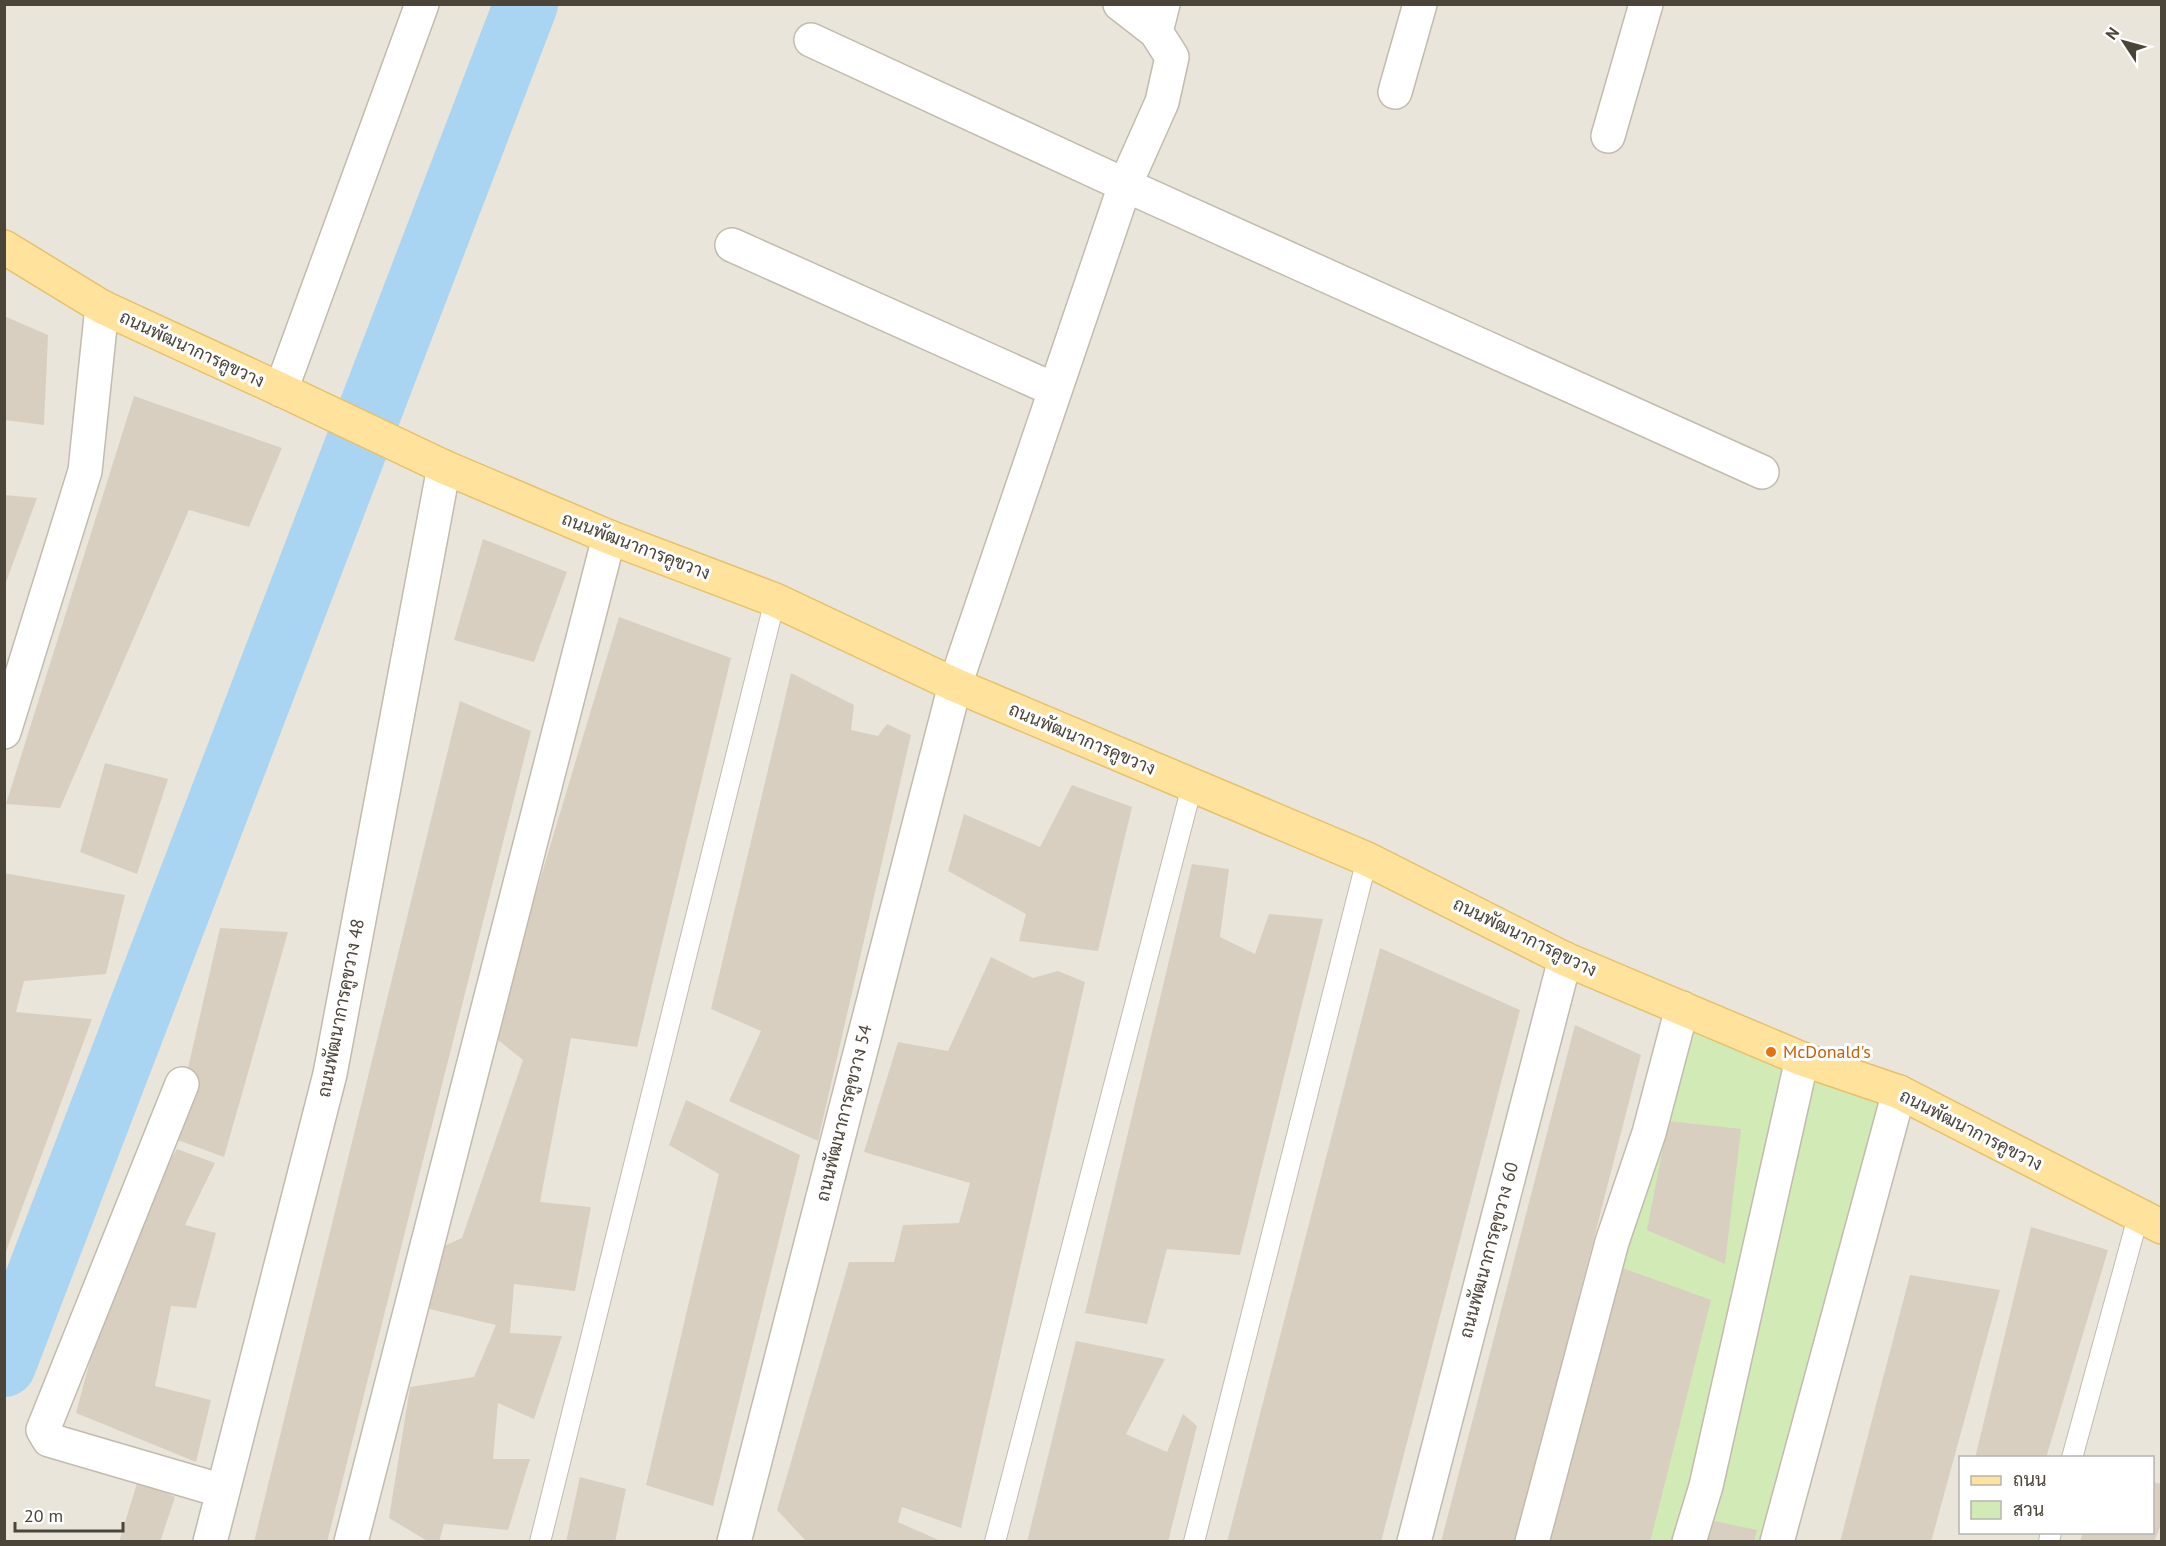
<svg xmlns="http://www.w3.org/2000/svg" width="2166" height="1546" font-family="'PT Sans',Sarabun,sans-serif">
<style>
.residential{fill:#eae5da;fill-rule:evenodd}
.green{fill:#d2eab5}
.lines{fill:none;stroke-linecap:round;stroke-linejoin:round}
.river{stroke:#a9d4f2;stroke-width:64}
.building{fill:#d8cfc1}
.lane-casing{stroke:#c2bbae;stroke-width:22}
.street-casing{stroke:#c2bbae;stroke-width:36}
.primary-casing{stroke:#e6c16a;stroke-width:36}
.lane{stroke:#fff;stroke-width:20}
.street{stroke:#fff;stroke-width:33}
.primary{stroke:#ffe39c;stroke-width:33}
.food-dot{fill:#e8710a;stroke:#fff;stroke-width:2}
.labels{text-anchor:middle;stroke-width:6;stroke-linejoin:round;paint-order:stroke}
.street-label{font-size:18px;fill:#4b4439;stroke:#fff}
.food-label{font-size:18px;fill:#c56008;stroke:#fff;text-anchor:start}
</style>
<rect width="100%" height="100%" fill="#f6f3ec"/>
<!-- residential -->
<path class="residential" d="M 5,5 L 2161,5 L 2161,1541 L 5,1542 ZM 1960,1458 L 2152,1458 L 2152,1532 L 1960,1532 Z"/>
<!-- green -->
<path class="green" d="M 1682,1008 L 1899,1092 L 1777,1541 L 1526,1542 Z"/>
<g class="lines">
<!-- river -->
<path class="river" d="M 4,1365 L 526,4"/>
</g>
<!-- building -->
<path class="building" d="M 4,316 L 48,335 L 44,425 L 4,420 Z
M 134,396 L 282,448 L 249,527 L 189,510 L 60,808 L 6,804 Z
M 4,495 L 37,498 L 5,585 L 4,585 Z
M 483,539 L 567,572 L 534,662 L 454,640 Z
M 619,617 L 731,658 L 637,1047 L 571,1038 L 540,1202 L 591,1207 L 575,1291 L 514,1284 L 510,1333 L 562,1336 L 534,1419 L 498,1403 L 493,1459 L 530,1459 L 508,1530 L 444,1524 L 439,1542 L 429,1542 L 389,1518 L 410,1387 L 474,1377 L 496,1325 L 417,1306 L 444,1246 L 462,1238 L 523,1060 L 493,1036 Z
M 791,673 L 854,705 L 851,730 L 878,736 L 887,724 L 911,735 L 818,1141 L 729,1101 L 761,1031 L 711,1009 Z
M 460,701 L 531,731 L 327,1542 L 254,1542 Z
M 105,763 L 168,779 L 137,874 L 80,852 Z
M 1072,785 L 1132,807 L 1098,951 L 1019,941 L 1026,914 L 948,871 L 964,814 L 1040,847 Z
M 1192,864 L 1229,869 L 1220,937 L 1255,954 L 1269,914 L 1323,919 L 1240,1255 L 1167,1249 L 1147,1324 L 1085,1313 Z
M 4,873 L 125,895 L 106,974 L 24,981 L 16,1012 L 92,1019 L 5,1254 Z
M 220,928 L 288,932 L 224,1157 L 172,1138 Z
M 1380,948 L 1520,1010 L 1381,1542 L 1227,1542 Z
M 991,957 L 1033,978 L 1058,971 L 1085,982 L 961,1528 L 902,1507 L 898,1522 L 943,1542 L 807,1542 L 777,1510 L 849,1262 L 894,1262 L 903,1225 L 959,1223 L 970,1183 L 864,1152 L 898,1042 L 948,1051 Z
M 1575,1025 L 1641,1055 L 1516,1542 L 1441,1542 Z
M 686,1100 L 800,1155 L 713,1506 L 646,1485 L 719,1174 L 669,1145 Z
M 1668,1121 L 1741,1129 L 1725,1264 L 1647,1230 Z
M 177,1149 L 215,1163 L 185,1225 L 216,1233 L 196,1308 L 171,1306 L 155,1386 L 211,1400 L 196,1462 L 76,1413 L 122,1241 Z
M 2031,1227 L 2108,1250 L 2046,1458 L 1975,1458 Z
M 1620,1267 L 1711,1300 L 1650,1542 L 1548,1542 Z
M 1910,1275 L 2000,1290 L 1931,1542 L 1840,1542 Z
M 1076,1341 L 1165,1359 L 1126,1434 L 1167,1452 L 1183,1414 L 1197,1426 L 1168,1542 L 1027,1542 Z
M 580,1477 L 626,1489 L 615,1542 L 566,1542 Z
M 138,1480 L 175,1497 L 160,1542 L 119,1542 Z
M 2152,1482 L 2162,1484 L 2162,1522 L 2154,1542 L 2080,1542 L 2083,1532 L 2152,1532 Z
M 1709,1520 L 1757,1530 L 1754,1542 L 1703,1542 Z"/>
<g class="lines">
<defs>
<path id="lane" d="M 2072,1458 L 2138,1217
M 540,1542 L 775,600
M 995,1542 L 1192,786
M 1194,1542 L 1367,859
M 2049,1542 L 2051,1532"/>
<path id="street" d="M 1120,4 L 1156,32
M 811,40 L 1125,185 L 1762,472
M 1395,92 L 1420,4
M 1608,136 L 1646,4
M 732,245 L 1055,390
M 281,390 L 422,4
M 4,732 L 85,471 L 102,307
M 182,1084 L 43,1430 L 49,1440 L 223,1491
M 210,1542 L 330,1074 L 444,467
M 351,1542 L 609,537
M 734,1542 L 955,685 L 1125,185 L 1162,102 L 1172,57 L 1156,32 L 1163,4
M 1414,1542 L 1565,959
M 1532,1542 L 1612,1242 L 1649,1133 L 1682,1008
M 1689,1542 L 1706,1486 L 1802,1059
M 1777,1542 L 1899,1092"/>
<path id="primary" d="M 4,247 L 102,307 L 288,393 L 444,467 L 609,537 L 775,600 L 955,685 L 1367,859 L 1565,959 L 1802,1059 L 1899,1092 L 2162,1227"/>
</defs>
<!-- lane casing -->
<use href="#lane" class="lane-casing"/>
<!-- street casing -->
<use href="#street" class="street-casing"/>
<!-- primary casing -->
<use href="#primary" class="primary-casing"/>
<!-- lane -->
<use href="#lane" class="lane"/>
<!-- street -->
<use href="#street" class="street"/>
<!-- primary -->
<use href="#primary" class="primary"/>
</g>
<!-- markers -->
<circle class="food-dot" cx="1771" cy="1052" r="6"/>
<g class="labels">
<!-- street labels -->
<g class="street-label">
<text transform="translate(192 349) rotate(25)" y="6">ถนนพัฒนาการคูขวาง</text>
<text transform="translate(636 546) rotate(21)" y="6">ถนนพัฒนาการคูขวาง</text>
<text transform="translate(1082 739) rotate(23)" y="6">ถนนพัฒนาการคูขวาง</text>
<text transform="translate(1525 937) rotate(26)" y="6">ถนนพัฒนาการคูขวาง</text>
<text transform="translate(341 1008) rotate(-79)" y="6">ถนนพัฒนาการคูขวาง 48</text>
<text transform="translate(844 1113) rotate(-76)" y="6">ถนนพัฒนาการคูขวาง 54</text>
<text transform="translate(1971 1130) rotate(27)" y="6">ถนนพัฒนาการคูขวาง</text>
<text transform="translate(1489 1250) rotate(-75)" y="6">ถนนพัฒนาการคูขวาง 60</text>
</g>
<!-- food labels -->
<g class="food-label">
<text x="1783" y="1058">McDonald's</text>
</g>
</g>
<!-- border -->
<rect width="2166" height="1546" fill="none" stroke="#4b4439" stroke-width="12"/>
<!-- legend -->
<rect x="1959" y="1456" width="195" height="78" fill="#ffffff" stroke="#b7b4b0" stroke-width="1.5"/>
<rect x="1971" y="1476" width="30" height="9" fill="#ffe39c" stroke="#b7b4b0" stroke-width="1.5"/>
<text x="2013" y="1486" font-size="18" fill="#4b4439">ถนน</text>
<rect x="1971" y="1501" width="30" height="18" fill="#d2eab5" stroke="#b7b4b0" stroke-width="1.5"/>
<text x="2013" y="1516" font-size="18" fill="#4b4439">สวน</text>
<!-- north arrow -->
<g transform="translate(2124 42) rotate(306)" stroke="#ffffff" stroke-width="4.5" paint-order="stroke">
<path d="M0-4.5L10 22L0 15L-10 22Z" fill="#4b4439"/>
<text y="-9" font-size="16" font-weight="bold" text-anchor="middle" fill="#4b4439">N</text>
</g>
<!-- scale -->
<path d="M15 1522v9h108v-9" fill="none" stroke="#4b4439" stroke-width="3"/>
<text x="24" y="1522" font-size="18" fill="#4b4439" stroke="#ffffff" stroke-width="4.5" paint-order="stroke">20 m</text>
</svg>
